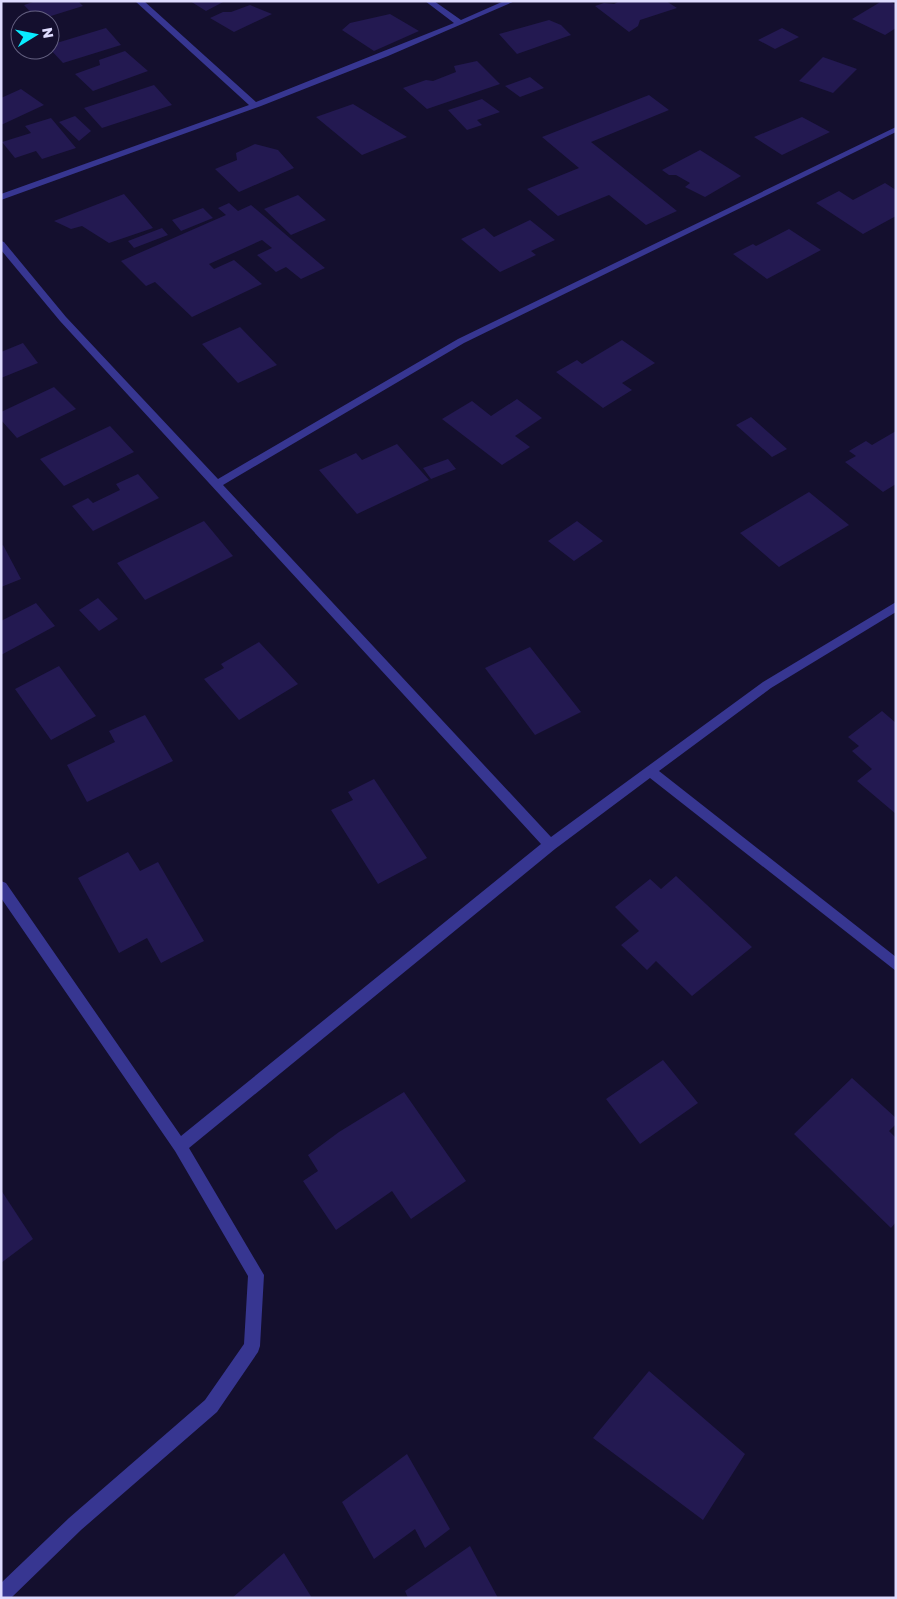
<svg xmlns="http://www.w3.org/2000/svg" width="897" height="1599" font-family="'Golos Text',sans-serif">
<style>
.building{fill:#231951}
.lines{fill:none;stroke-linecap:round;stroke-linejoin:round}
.street{fill:#373691;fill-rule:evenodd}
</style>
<rect width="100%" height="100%" fill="#140f2e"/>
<!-- building -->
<path class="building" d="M 36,1 L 78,1 L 83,6 L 38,20 L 24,5 Z
M 190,1 L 225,1 L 206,11 Z
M 620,1 L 666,1 L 677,8 L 640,20 L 638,26 L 629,32 L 595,6 L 604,3 L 614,4 Z
M 882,1 L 889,1 L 896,5 L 896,28 L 885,35 L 852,19 Z
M 250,5 L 272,14 L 234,32 L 210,18 L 223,12 L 231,12 Z
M 390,14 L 419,31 L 374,51 L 342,30 L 350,23 Z
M 549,20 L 561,25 L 571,35 L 517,54 L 499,34 Z
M 106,28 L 121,45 L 63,63 L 50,49 L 50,45 Z
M 782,28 L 799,37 L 775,49 L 758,40 Z
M 125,51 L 148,71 L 93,91 L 75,74 L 100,65 L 99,60 Z
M 823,57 L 857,69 L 833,93 L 799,81 Z
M 477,61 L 500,84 L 427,109 L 403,88 L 426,80 L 433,81 L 456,72 L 454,66 Z
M 530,77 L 544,88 L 520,97 L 505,86 Z
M 154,85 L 172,105 L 102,128 L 84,108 Z
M 21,89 L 44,105 L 1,125 L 1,98 Z
M 649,95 L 669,110 L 591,142 L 677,211 L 646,225 L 609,195 L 558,216 L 527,189 L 579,168 L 542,137 Z
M 482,99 L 500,112 L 477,120 L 482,125 L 467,130 L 448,110 Z
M 353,104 L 407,137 L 362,155 L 316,117 Z
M 75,116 L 91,131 L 79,141 L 59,122 Z
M 802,117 L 830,132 L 782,155 L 754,137 Z
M 51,118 L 76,148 L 42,159 L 36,151 L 15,158 L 2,142 L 31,133 L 25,126 Z
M 255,144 L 278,150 L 294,168 L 239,192 L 215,169 L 237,160 L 236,153 Z
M 700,150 L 741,176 L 705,197 L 685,187 L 690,183 L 676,175 L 669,175 L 662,170 Z
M 885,183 L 896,190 L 896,216 L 863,234 L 816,203 L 839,191 L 853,200 Z
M 124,194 L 153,228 L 109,243 L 82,226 L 71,229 L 54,221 Z
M 298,195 L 326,220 L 291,235 L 264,209 Z
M 229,203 L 238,211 L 251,205 L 325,268 L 301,279 L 286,267 L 276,272 L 257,255 L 272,248 L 262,240 L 209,264 L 214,269 L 234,260 L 262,284 L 192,317 L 155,282 L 146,286 L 121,261 L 226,215 L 218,208 Z
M 203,208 L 213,218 L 181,231 L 172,220 Z
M 530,220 L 555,240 L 531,251 L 536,255 L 500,272 L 461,239 L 484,228 L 494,237 Z
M 162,228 L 168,235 L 134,248 L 128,241 Z
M 789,229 L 821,250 L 767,279 L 733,254 L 753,244 L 756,246 Z
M 240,327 L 277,365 L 238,383 L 202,344 Z
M 622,340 L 655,363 L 622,383 L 632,390 L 603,408 L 556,372 L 577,360 L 582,364 Z
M 23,343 L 38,363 L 1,378 L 1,352 Z
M 54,387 L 76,409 L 17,438 L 1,420 L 1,412 Z
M 517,399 L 542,418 L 515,436 L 530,447 L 502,465 L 442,419 L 472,401 L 491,416 Z
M 751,417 L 787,449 L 772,457 L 736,425 Z
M 110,426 L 134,452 L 64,486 L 40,459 Z
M 896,431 L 896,484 L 883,492 L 845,462 L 856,456 L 849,451 L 866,441 L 872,445 Z
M 397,444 L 429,480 L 357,514 L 319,470 L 356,453 L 362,460 Z
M 448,459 L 456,469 L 431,479 L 423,468 Z
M 138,474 L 159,498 L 93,531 L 72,506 L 88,498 L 93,503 L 120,490 L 116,484 Z
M 809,492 L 849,525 L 779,567 L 740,533 Z
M 204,521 L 233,556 L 145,600 L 117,563 Z
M 577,521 L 603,541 L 574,561 L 548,541 Z
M 3,545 L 21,579 L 1,587 L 1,546 Z
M 98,598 L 118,619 L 99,631 L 79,610 Z
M 36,603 L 55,626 L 1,655 L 1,621 Z
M 259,642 L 298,684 L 239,720 L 204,679 L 224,668 L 221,664 Z
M 530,647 L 581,712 L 535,735 L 485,668 Z
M 59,666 L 96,716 L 51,740 L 15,689 Z
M 882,711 L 896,723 L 896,814 L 857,781 L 872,769 L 852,751 L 859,746 L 848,737 Z
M 145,715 L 173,761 L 87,802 L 67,765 L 115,742 L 109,731 Z
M 374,779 L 427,858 L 378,884 L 331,810 L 353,800 L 348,792 Z
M 128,852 L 140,871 L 158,862 L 204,941 L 161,963 L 147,938 L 119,953 L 78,878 Z
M 676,876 L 752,947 L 692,996 L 656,961 L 647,970 L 621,945 L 639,931 L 615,907 L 650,879 L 661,889 Z
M 663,1060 L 698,1103 L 640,1144 L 606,1099 Z
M 852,1078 L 896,1118 L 896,1124 L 889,1131 L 896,1138 L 896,1222 L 891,1228 L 794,1134 Z
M 404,1092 L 466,1181 L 411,1219 L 392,1191 L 336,1230 L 303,1181 L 318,1171 L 308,1155 L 339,1132 Z
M 1,1190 L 33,1239 L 1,1263 Z
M 649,1371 L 745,1454 L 703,1520 L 593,1438 Z
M 407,1454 L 450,1529 L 425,1548 L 415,1529 L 374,1559 L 342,1502 Z
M 470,1546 L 498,1598 L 408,1598 L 405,1591 Z
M 284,1553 L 312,1598 L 232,1598 Z"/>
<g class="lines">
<!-- street -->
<path class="street" d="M 135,1 L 144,1 L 256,102 L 454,23 L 425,1 L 434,1 L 461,20 L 504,1 L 515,1 L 388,56 L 261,106 L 1,200 L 1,194 L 249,105 Z
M 896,127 L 896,132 L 464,343 L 223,485 L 551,837 L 763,682 L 896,602 L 896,612 L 771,688 L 659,771 L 896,957 L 896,971 L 650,778 L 555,849 L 189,1148 L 264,1275 L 260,1346 L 258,1352 L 217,1412 L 81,1530 L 11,1598 L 1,1598 L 1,1583 L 69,1518 L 205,1400 L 244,1344 L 248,1276 L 175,1151 L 1,898 L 1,881 L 6,883 L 181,1136 L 541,844 L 60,321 L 1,250 L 1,241 L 4,242 L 66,317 L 218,479 L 458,339 Z"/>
</g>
<!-- border -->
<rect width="897" height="1599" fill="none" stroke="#dfdcff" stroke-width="5"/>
<!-- north arrow -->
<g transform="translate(35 35) rotate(80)"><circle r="24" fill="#140f2e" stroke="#656182"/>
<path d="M0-4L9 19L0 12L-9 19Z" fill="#08ecff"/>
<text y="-8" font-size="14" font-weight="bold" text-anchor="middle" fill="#dfdcff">N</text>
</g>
</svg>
